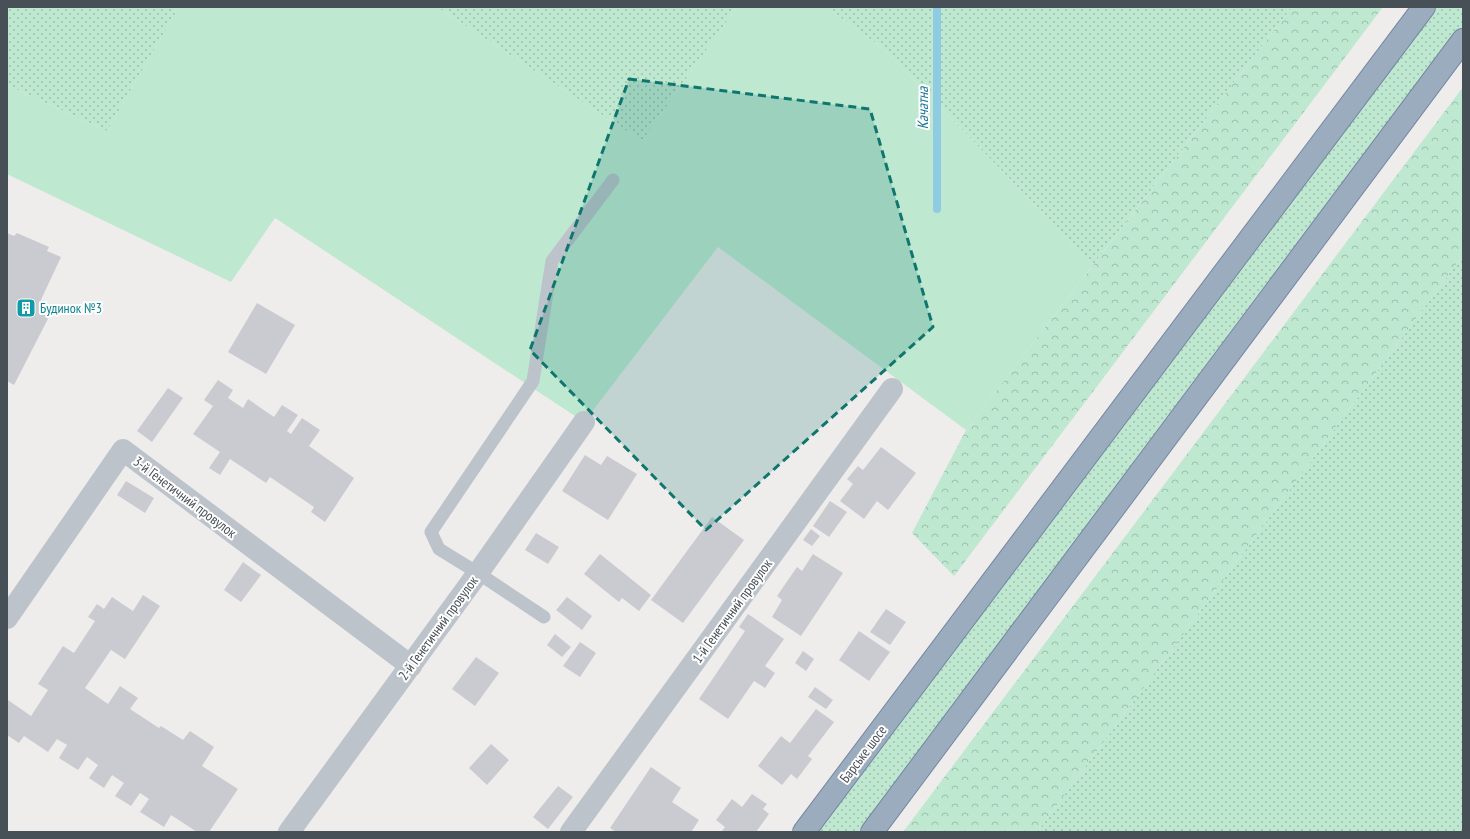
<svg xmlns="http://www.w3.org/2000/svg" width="1470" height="839" font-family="'PT Sans Narrow',sans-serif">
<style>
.grass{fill:url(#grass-dots)}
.forest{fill:url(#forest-crowns)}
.garden{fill:#bfe8d1}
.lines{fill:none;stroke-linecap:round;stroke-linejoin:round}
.stream{stroke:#90cce1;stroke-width:8}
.building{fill:#cacbd1}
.trunk-casing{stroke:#7488a2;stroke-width:24}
.service{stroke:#bcc3ca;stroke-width:13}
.minor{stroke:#bcc3ca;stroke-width:22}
.trunk{stroke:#9cacbf;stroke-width:22}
.marked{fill:#0f766e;fill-opacity:0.2;stroke:#0f766e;stroke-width:3;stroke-dasharray:8 5;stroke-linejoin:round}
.labels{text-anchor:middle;stroke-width:4;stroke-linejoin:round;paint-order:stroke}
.culture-label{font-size:14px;fill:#0d838f;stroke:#fff;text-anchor:start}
.street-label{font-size:14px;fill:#474f57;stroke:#fff}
.water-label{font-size:15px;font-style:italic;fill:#1c7595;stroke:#fff}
</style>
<defs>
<pattern id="grass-dots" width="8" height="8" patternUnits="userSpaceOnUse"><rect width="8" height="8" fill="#bfe8d1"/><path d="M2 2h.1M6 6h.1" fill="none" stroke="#9dbeac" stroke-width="1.8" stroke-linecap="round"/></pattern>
<pattern id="forest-crowns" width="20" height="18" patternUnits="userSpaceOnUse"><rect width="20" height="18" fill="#bfe8d1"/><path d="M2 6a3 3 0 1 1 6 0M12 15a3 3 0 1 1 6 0" fill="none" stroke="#9dbeac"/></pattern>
</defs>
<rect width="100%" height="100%" fill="#efecec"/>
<!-- grass -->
<path class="grass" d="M 7,7 L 179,7 L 107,131 L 7,85 Z
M 437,7 L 737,7 L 642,141 Z
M 826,7 L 1292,7 L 1093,265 L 884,49 Z
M 1424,7 L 1463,7 L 1463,40 L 872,832 L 804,832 Z
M 1463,255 L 1463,832 L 1037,832 Z"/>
<!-- forest -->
<path class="forest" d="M 1292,7 L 1383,7 L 954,576 L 912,533 L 966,430 Z
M 1463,87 L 1463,255 L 1037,832 L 903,832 Z"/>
<!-- garden -->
<path class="garden" d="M 179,7 L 437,7 L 642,141 L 737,7 L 826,7 L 884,49 L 1093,265 L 966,430 L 718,247 L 584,422 L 275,218 L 231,282 L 7,174 L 7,85 L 107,131 Z"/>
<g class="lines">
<!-- stream -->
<path class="stream" d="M 937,209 L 937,7"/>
</g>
<!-- building -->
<path class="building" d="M 7,233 L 14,236 L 17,233 L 49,247 L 47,251 L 61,257 L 39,304 L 52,311 L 14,385 L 7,381 Z
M 257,303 L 295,325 L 266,374 L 228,352 Z
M 218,380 L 233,390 L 228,398 L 243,408 L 248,399 L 274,417 L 282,405 L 298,415 L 287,431 L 291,434 L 302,418 L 320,430 L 309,446 L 354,478 L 325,522 L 311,512 L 314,507 L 270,477 L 266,483 L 230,459 L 220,475 L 209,468 L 220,452 L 193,434 L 213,406 L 204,400 Z
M 168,388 L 183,398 L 152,442 L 137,431 Z
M 881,447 L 916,473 L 888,510 L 877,501 L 864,519 L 840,501 L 853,484 L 847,479 L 858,466 L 863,470 Z
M 585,455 L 601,465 L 607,456 L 637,474 L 608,520 L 562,491 Z
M 126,481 L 154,498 L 145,513 L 117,495 Z
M 830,501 L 847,512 L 829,537 L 813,526 Z
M 712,517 L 744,540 L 683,623 L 651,600 Z
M 811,529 L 820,536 L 812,546 L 803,540 Z
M 536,533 L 559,547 L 548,564 L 525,550 Z
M 600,554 L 651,595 L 639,611 L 622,598 L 619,602 L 584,574 Z
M 813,554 L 843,573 L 801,636 L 772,617 L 782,600 L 777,596 L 797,567 L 802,571 Z
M 243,562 L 261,575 L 241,602 L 224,590 Z
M 143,595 L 160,606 L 125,659 L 111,650 L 85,688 L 108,704 L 120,686 L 138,698 L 130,709 L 159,728 L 161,726 L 183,740 L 190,731 L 214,747 L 202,766 L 238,789 L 209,832 L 197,832 L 171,815 L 164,827 L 140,812 L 149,799 L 140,793 L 131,806 L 115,796 L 124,783 L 112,775 L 104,788 L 89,778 L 98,765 L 87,757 L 78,770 L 59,758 L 67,745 L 57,739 L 48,752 L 24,736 L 19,743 L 7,735 L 7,702 L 8,700 L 31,716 L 48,690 L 38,684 L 63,646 L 74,653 L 95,621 L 88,617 L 97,604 L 104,609 L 112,597 L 133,611 Z
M 567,597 L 592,616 L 582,630 L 556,610 Z
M 886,609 L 906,622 L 890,645 L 870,632 Z
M 748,614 L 784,639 L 765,666 L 775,673 L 765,688 L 754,681 L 728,719 L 699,699 L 745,631 L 739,627 Z
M 859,631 L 890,652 L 869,681 L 839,660 Z
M 555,634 L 571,647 L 562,657 L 547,645 Z
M 580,642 L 596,653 L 580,677 L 563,666 Z
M 803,651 L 814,659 L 806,671 L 795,663 Z
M 476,657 L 499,673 L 475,706 L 452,689 Z
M 815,687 L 833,700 L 826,709 L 808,697 Z
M 816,709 L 834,722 L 808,756 L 812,759 L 797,779 L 791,774 L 782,785 L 758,766 L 781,736 L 790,743 Z
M 491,744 L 509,760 L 487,785 L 469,768 Z
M 651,767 L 681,788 L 672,802 L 699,820 L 691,832 L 616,832 L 610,828 Z
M 558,786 L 573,797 L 548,829 L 533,817 Z
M 752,794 L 767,804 L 763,809 L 769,814 L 756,832 L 722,831 L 725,827 L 716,820 L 732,799 L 742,807 Z"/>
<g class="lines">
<defs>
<path id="trunk" d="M 804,832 L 1424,7
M 872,832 L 1463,40"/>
</defs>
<!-- trunk casing -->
<use href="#trunk" class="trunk-casing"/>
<!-- service -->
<path class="service" d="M 544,617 L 478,573 L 439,549 L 431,532 L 533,381 L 552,261 L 613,180"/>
<!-- minor -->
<path class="minor" d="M 7,618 L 123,450 L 411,666
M 289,832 L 478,573 L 584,422
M 571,832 L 892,389"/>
<!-- trunk -->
<use href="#trunk" class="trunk"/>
</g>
<!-- marked area -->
<path class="marked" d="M 629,79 L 870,109 L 933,327 L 706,530 L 530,350 Z"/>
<!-- icons -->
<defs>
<symbol id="building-square" viewBox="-11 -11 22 22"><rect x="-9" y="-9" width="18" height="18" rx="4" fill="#0f9aa8" stroke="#fff"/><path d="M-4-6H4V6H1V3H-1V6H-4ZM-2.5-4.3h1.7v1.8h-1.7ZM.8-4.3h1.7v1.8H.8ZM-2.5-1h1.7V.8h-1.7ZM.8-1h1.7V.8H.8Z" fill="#fff"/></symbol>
</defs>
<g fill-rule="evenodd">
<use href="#building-square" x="15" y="297" width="22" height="22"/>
</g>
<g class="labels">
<!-- culture labels -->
<g class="culture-label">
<text x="40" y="313">Будинок №3</text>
</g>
<!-- street labels -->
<g class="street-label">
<text transform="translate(185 497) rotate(37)" y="5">3-й Генетичний провулок</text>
<text transform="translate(732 611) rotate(-54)" y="5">1-й Генетичний провулок</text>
<text transform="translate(438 628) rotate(-54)" y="5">2-й Генетичний провулок</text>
<text transform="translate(863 754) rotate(-53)" y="5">Барське шосе</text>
</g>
<!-- water labels -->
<g class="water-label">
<text transform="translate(923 108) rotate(-90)" y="5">Качатна</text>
</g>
</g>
<!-- border -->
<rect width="1470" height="839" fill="none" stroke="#474f57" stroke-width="16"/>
</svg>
